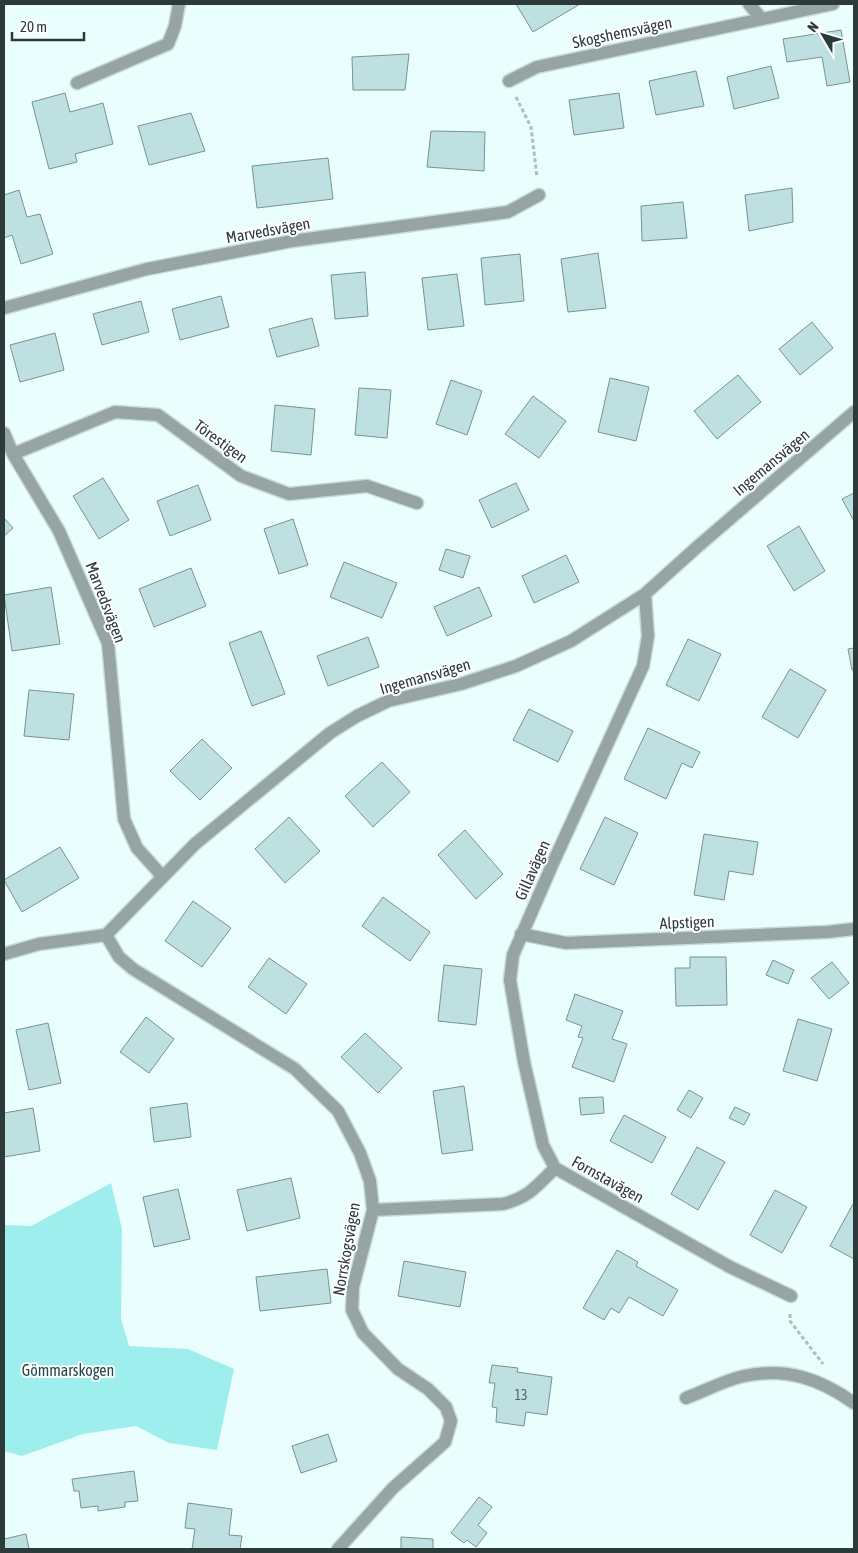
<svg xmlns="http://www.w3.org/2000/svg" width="858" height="1553" font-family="'Asap Condensed',sans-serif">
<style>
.green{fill:#9feeee}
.building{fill:#bfe0e0;stroke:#759494}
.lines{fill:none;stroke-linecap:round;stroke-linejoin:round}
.street-casing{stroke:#c8dbda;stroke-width:15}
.path{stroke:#adbfbe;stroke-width:3;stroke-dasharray:4 2.5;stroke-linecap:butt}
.street{stroke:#96a4a4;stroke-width:12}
.labels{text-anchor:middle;stroke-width:4;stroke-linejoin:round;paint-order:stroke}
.number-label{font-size:14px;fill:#526464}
.street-label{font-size:16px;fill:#2d3a3a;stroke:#fff}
.park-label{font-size:16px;fill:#224a4a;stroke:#fff}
</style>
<rect width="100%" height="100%" fill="#eafefd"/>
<!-- green -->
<path class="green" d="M 111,1183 L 122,1229 L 121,1319 L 129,1346 L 188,1349 L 234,1369 L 217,1450 L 169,1443 L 136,1426 L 83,1434 L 22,1456 L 4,1451 L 4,1225 L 31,1226 Z"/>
<!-- building -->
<path class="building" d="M 516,4 L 580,4 L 533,32 Z
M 841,30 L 850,82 L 827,86 L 822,57 L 787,62 L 783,39 Z
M 409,54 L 405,90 L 353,90 L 352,57 Z
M 771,66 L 779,98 L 734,109 L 727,77 Z
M 696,71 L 704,106 L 656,115 L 649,81 Z
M 65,93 L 70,112 L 103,103 L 113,144 L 75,154 L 77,162 L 49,169 L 32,102 Z
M 619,93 L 624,128 L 574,135 L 569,100 Z
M 191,113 L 205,151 L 149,165 L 138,126 Z
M 431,131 L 485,132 L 484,171 L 427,167 Z
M 328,158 L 333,199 L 257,208 L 252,166 Z
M 792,188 L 793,222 L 749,231 L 745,195 Z
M 19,190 L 27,217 L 40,214 L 53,254 L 21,264 L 12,235 L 4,238 L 4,195 Z
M 683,202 L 687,238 L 642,241 L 641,206 Z
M 598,253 L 606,308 L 568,312 L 561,259 Z
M 520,254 L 524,301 L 485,305 L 481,258 Z
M 365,272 L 368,316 L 335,319 L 331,275 Z
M 457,274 L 464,326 L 428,330 L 422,278 Z
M 221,296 L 229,327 L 180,340 L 172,309 Z
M 141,301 L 149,332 L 102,345 L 93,314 Z
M 312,318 L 319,346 L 277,357 L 269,329 Z
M 812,322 L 833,348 L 800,375 L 779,349 Z
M 55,333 L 64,370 L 20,382 L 10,345 Z
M 738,375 L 761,402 L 717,439 L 694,411 Z
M 610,378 L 649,387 L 636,441 L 598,432 Z
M 451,380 L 482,391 L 467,435 L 436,424 Z
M 359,388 L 391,390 L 387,438 L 355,435 Z
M 533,396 L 566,421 L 539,458 L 505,434 Z
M 275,405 L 315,409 L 311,455 L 271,451 Z
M 103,478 L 129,520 L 99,539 L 73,496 Z
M 516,483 L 529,510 L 492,528 L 479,500 Z
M 198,485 L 211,520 L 170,536 L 157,501 Z
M 854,493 L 854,521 L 842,499 Z
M 4,518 L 13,528 L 4,536 Z
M 293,519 L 308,565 L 279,574 L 264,529 Z
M 799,526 L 825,571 L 794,591 L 767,546 Z
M 446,549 L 470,556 L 463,578 L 439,570 Z
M 566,555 L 579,582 L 534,603 L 522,576 Z
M 344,562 L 397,583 L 382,618 L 330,597 Z
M 191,568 L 206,606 L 154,627 L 139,589 Z
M 51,587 L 60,644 L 12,651 L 4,595 Z
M 479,587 L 492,616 L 447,636 L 434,607 Z
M 261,631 L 285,694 L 252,706 L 229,643 Z
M 368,637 L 379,667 L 328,686 L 317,656 Z
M 688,639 L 721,654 L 699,701 L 666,685 Z
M 854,648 L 854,670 L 852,670 L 848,649 Z
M 790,669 L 826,690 L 798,738 L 762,717 Z
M 29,690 L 74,694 L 69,740 L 24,736 Z
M 529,709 L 573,731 L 558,762 L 513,740 Z
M 648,728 L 700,752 L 692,768 L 682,763 L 666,799 L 624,779 Z
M 202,739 L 232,768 L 200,800 L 170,771 Z
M 382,762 L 410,792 L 373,827 L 345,796 Z
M 289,817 L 320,851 L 285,883 L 255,849 Z
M 605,817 L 638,833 L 614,885 L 580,869 Z
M 465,830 L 503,874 L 476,899 L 438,855 Z
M 704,834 L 758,842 L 753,875 L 729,871 L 724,900 L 694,895 Z
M 60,847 L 79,878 L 22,912 L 4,880 Z
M 383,897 L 430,932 L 410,961 L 362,926 Z
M 193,901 L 231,928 L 202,967 L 165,941 Z
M 690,957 L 726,957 L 727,1005 L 676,1006 L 675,968 L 690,968 Z
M 269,958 L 307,984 L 286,1014 L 248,987 Z
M 773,960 L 794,970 L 788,984 L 766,975 Z
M 832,962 L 849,983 L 829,999 L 811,978 Z
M 444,965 L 482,969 L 476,1025 L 438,1021 Z
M 575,994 L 623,1011 L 612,1039 L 627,1044 L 614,1082 L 572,1067 L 583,1038 L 578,1037 L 582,1026 L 566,1020 Z
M 146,1017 L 174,1039 L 149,1073 L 120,1052 Z
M 798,1019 L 832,1029 L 817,1081 L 783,1071 Z
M 48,1023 L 61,1083 L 29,1090 L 16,1030 Z
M 365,1033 L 402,1068 L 378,1093 L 341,1057 Z
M 464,1086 L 473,1150 L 442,1154 L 433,1091 Z
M 689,1090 L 703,1098 L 691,1118 L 677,1110 Z
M 603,1097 L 604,1113 L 581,1115 L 579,1098 Z
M 187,1103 L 191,1137 L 154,1142 L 150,1108 Z
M 735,1107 L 750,1114 L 744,1125 L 729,1118 Z
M 33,1108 L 40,1151 L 4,1157 L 4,1113 Z
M 624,1115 L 666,1137 L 652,1163 L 610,1141 Z
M 697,1147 L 725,1162 L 698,1210 L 671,1194 Z
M 291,1178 L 300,1218 L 247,1231 L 237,1190 Z
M 178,1189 L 190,1239 L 154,1247 L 143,1197 Z
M 775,1190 L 807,1207 L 782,1253 L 750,1235 Z
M 853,1204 L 854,1205 L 854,1259 L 830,1246 Z
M 617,1250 L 638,1262 L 636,1266 L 678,1290 L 663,1316 L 629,1297 L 619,1313 L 611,1308 L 604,1320 L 583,1308 Z
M 404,1261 L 466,1272 L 460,1307 L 398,1296 Z
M 327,1269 L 331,1303 L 260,1311 L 256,1277 Z
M 492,1365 L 518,1368 L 517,1372 L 552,1377 L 547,1415 L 526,1412 L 524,1426 L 496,1422 L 497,1408 L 492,1407 L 495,1383 L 489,1383 Z
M 328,1434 L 337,1461 L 301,1473 L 292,1446 Z
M 134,1471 L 138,1501 L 125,1502 L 125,1507 L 98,1511 L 98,1506 L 81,1508 L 79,1491 L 74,1491 L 72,1479 Z
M 479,1497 L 492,1507 L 478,1525 L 487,1533 L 476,1547 L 467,1540 L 464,1543 L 451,1533 Z
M 188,1503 L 232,1509 L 229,1535 L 242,1536 L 240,1549 L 192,1549 L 195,1529 L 185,1528 Z
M 26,1534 L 29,1549 L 4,1549 L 4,1539 Z
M 401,1537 L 433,1539 L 433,1549 L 401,1549 Z"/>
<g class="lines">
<defs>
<path id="street" d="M 749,4 L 761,18
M 509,81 L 537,67 L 833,4
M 77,83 L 168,44 L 175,26 L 179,4
M 4,308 L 147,269 L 292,241 L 508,212 L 539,195
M 4,433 L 13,454 L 59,531 L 108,643 L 124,819 L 137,848 L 163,877
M 13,454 L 115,412 L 158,415 L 241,476 L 289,494 L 367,486 L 417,503
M 521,934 L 566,943 L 827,932 L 854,929
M 106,935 L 119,957 L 133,969 L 295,1069 L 338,1111 L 360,1153 L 370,1181 L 373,1210 L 353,1287 L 352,1310 L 363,1333 L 398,1369 L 428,1389 L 446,1407 L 451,1421 L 445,1442 L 393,1488 L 338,1549
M 4,954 L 39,944 L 106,935 L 195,844 L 330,733 L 357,716 L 388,701 L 461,684 L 516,666 L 571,641 L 645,594 L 696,548 L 854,412
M 555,1168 L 543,1145 L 524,1062 L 510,980 L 513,955 L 553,863 L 643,666 L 648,636 L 645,594
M 373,1210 L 503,1204 C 529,1197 536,1187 555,1168 L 730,1267 L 791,1296
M 686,1398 C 705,1391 725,1380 744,1376 C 787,1367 820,1379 854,1403"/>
</defs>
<!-- street casing -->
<use href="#street" class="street-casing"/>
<!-- path -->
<path class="path" d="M 516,97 L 531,127 L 537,177
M 790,1314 L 790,1321 L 823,1364"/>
<!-- street -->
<use href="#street" class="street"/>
</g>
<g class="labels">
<!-- number labels -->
<g class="number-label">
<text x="521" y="1400">13</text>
</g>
<!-- street labels -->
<g class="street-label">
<text transform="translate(622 32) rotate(-12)" y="6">Skogshemsvägen</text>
<text transform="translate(268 230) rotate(-10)" y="6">Marvedsvägen</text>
<text transform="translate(221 441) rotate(36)" y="6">Törestigen</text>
<text transform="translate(771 462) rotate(-40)" y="6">Ingemansvägen</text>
<text transform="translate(106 602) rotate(69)" y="6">Marvedsvägen</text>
<text transform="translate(425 676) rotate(-16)" y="6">Ingemansvägen</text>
<text transform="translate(532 870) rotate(-66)" y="6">Gillavägen</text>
<text transform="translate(687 922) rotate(-2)" y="6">Alpstigen</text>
<text transform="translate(608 1179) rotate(29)" y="6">Fornstavägen</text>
<text transform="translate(346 1249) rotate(-80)" y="6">Norrskogsvägen</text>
</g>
<!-- park labels -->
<g class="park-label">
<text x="68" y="1376">Gömmarskogen</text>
</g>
</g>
<!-- border -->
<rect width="858" height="1553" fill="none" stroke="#2d3a3a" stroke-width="10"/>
<!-- north arrow -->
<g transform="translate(823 35) rotate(308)" stroke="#ffffff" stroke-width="4" paint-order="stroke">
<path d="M0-4L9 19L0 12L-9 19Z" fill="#2d3a3a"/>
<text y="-8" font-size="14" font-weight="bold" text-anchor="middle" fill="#2d3a3a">N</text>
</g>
<!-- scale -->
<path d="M12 32v8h72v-8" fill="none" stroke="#2d3a3a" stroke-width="2.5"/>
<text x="20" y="32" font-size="15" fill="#2d3a3a" stroke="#ffffff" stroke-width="4" paint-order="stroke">20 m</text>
</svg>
